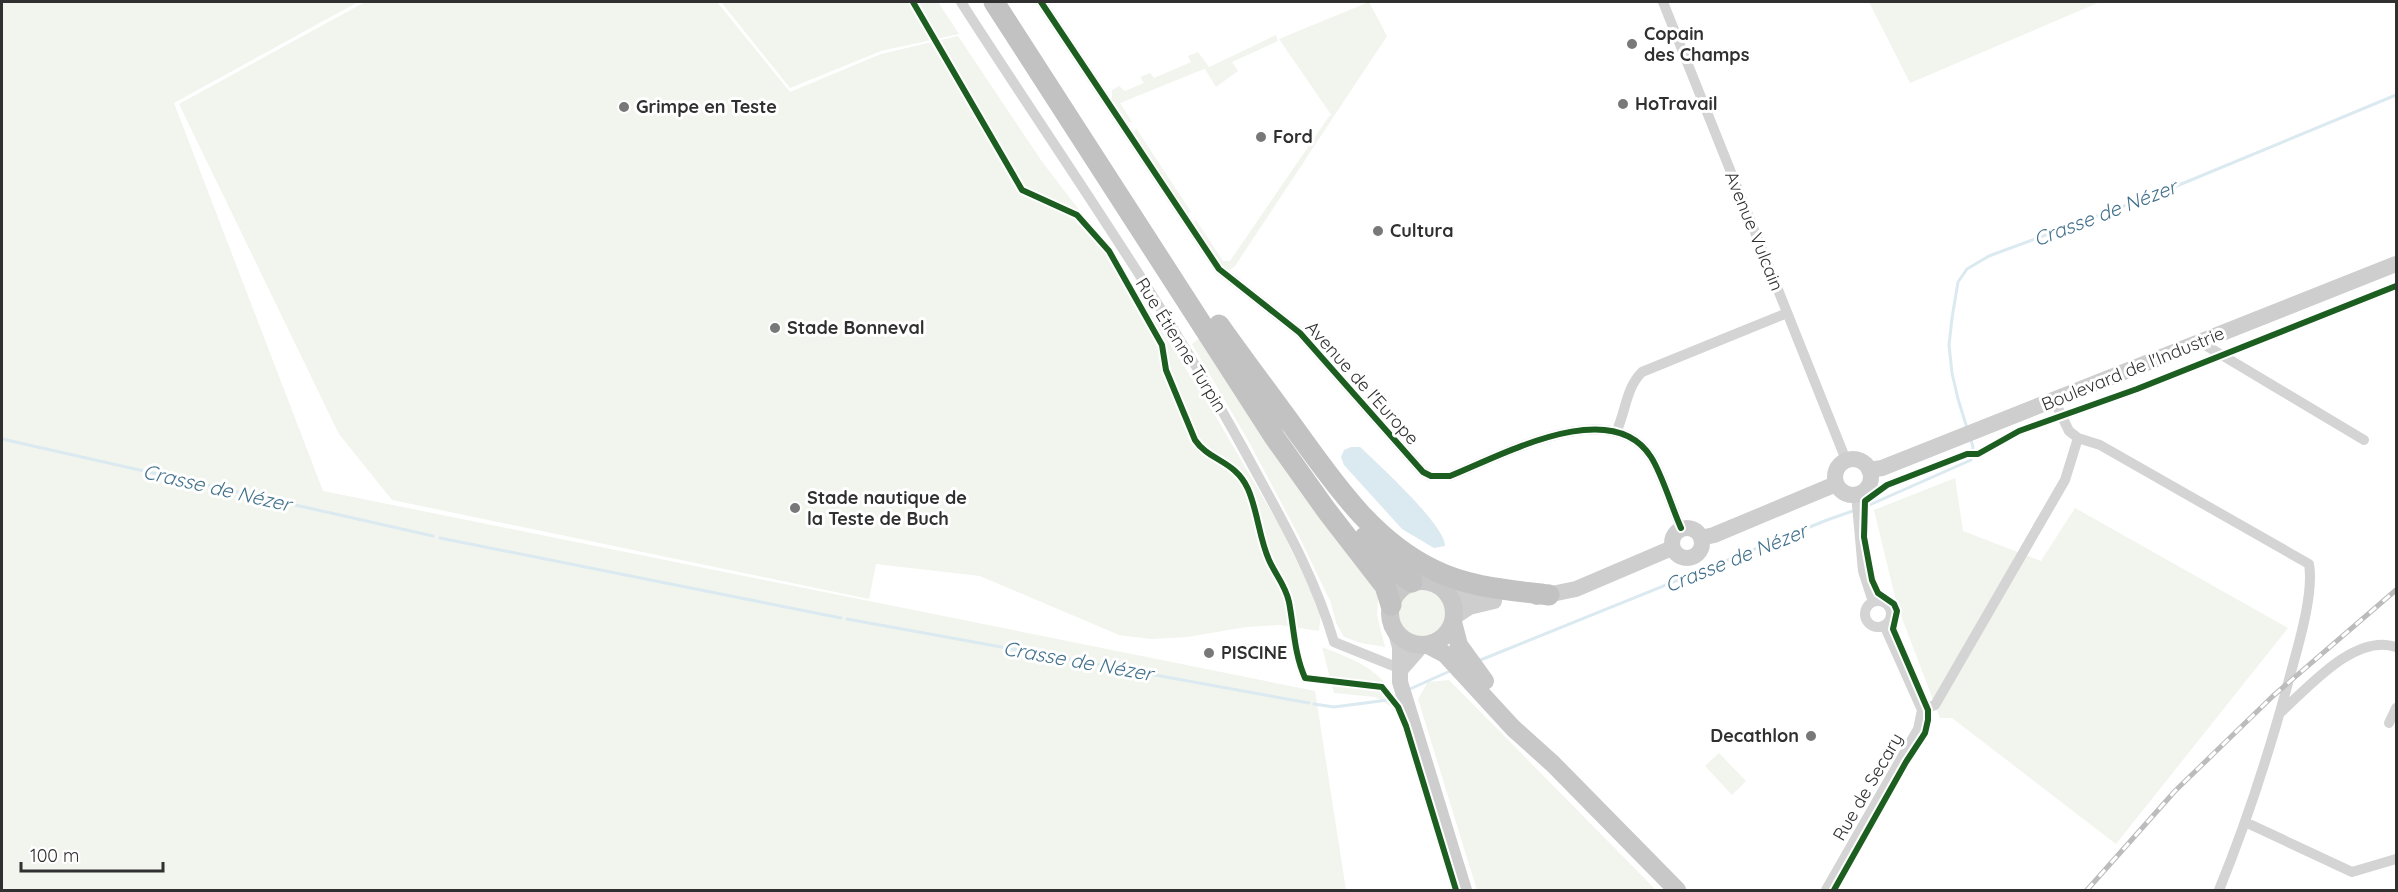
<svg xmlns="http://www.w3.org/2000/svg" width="2398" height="892" font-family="Quicksand,sans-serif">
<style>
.green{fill:#f1f5ed}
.water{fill:#dbe9f0}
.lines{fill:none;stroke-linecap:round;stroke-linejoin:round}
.stream{stroke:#dbe9f0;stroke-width:3}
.street{stroke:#d4d4d4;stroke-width:10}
.secondary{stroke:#cecece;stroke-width:16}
.primary{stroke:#c8c8c8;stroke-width:18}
.highway{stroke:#c2c2c2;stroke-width:21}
.rail-casing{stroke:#bcbcbc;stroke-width:5}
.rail{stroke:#fff;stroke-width:3;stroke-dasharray:9;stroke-linecap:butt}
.cycleway-casing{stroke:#fff;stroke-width:10}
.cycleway{stroke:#1b5e20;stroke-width:6}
.poi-dot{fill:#787878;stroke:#fff;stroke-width:2}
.labels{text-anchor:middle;stroke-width:6;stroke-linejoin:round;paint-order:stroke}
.poi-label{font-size:18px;font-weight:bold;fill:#303030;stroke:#fff;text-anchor:start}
.street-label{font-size:18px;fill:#303030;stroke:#fff}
.water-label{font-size:20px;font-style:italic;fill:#43718d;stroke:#fff}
</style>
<rect width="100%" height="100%" fill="#fff"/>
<!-- green -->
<path class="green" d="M 2,2 L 358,2 L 174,103 L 323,491 L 1315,691 L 1346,890 L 2,890 Z
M 365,2 L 717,2 L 790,92 L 881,54 L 958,36 L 1043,163 L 1113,254 L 1212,410 L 1279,525 L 1321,611 L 1319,631 L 1280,625 L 1246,627 L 1187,637 L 1151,639 L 1119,635 L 980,576 L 876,564 L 869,599 L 392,500 L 339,434 L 179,104 Z
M 721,2 L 938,2 L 959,34 L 881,51 L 790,88 Z
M 1369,2 L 1387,36 L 1235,266 L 1230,270 L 1225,269 L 1194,222 L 1196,220 L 1223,261 L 1230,261 L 1330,115 L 1332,116 L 1279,39 Z
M 1869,2 L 2100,2 L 1910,83 Z
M 1276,35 L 1278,41 L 1232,62 L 1238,71 L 1216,87 L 1205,69 Z
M 1198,52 L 1209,67 L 1120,103 L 1132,122 L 1128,122 L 1112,99 L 1112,90 L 1119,86 L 1125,91 L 1144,83 L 1140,77 L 1150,73 L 1154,78 L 1191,62 L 1188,56 Z
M 1136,128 L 1191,212 L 1188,214 L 1134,132 Z
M 1202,336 L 1369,574 L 1378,598 L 1377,615 L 1385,647 L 1361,643 L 1344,637 L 1336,623 L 1331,603 L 1300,538 L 1249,442 L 1192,344 Z
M 1955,478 L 1963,531 L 2041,561 L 2075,508 L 2288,628 L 2116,844 L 1952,718 L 1940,718 L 1897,605 L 1874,510 Z
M1396 614a26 26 0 1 1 52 0a26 26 0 1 1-52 0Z
M 1322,647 C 1357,661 1382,669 1399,705 L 1392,707 L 1375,697 L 1334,693 Z
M 1449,680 L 1656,890 L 1477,890 L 1418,699 L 1428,682 Z
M 1719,753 L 1746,781 L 1732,795 L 1705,766 Z"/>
<!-- water -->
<path class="water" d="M 1351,447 L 1360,447 C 1377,463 1446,526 1445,546 L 1434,548 L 1402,529 L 1344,465 L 1341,457 L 1344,450 Z"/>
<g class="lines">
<!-- stream -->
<path class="stream" d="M 1967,428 L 1958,399 L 1952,373 L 1949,345 L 1952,318 L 1958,282 L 1967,269 L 1989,256 L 2162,192 L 2396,95
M 2,439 L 433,536
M 440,538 L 841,618
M 847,619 L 1309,703
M 1478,661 L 1827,520 L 1867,506 L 1971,460 L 1973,447 L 1971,440
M 1410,689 L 1450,671
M 1314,704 L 1334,707 L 1388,700 L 1395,696"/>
<!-- street -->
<path class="street" d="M 961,2 C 1056,150 1159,295 1244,450 C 1278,513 1314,573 1334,642 L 1401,669
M 1041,2 L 1219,269 L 1300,333 L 1423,472 L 1431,476 L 1450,476 C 1501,456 1611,394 1651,457 C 1662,474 1672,508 1681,528
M 1663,2 L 1846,460
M 2200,342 L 2364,440
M 1617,430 C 1626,410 1626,388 1642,372 L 1787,313
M 2078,438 L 2100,445 L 2309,564 C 2314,593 2299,643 2291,672 C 2271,747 2248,819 2219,890
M 1856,494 L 1863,571 L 1873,602
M1865 614a13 13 0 1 1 26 0a13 13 0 1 1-26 0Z
M 1922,710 L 1935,705 L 2065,480 L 2078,438 L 2069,431 L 2054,400
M 2281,712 C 2309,687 2355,633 2396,647
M 2389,723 L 2396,708
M 2245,822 L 2352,872 L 2396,859
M 1826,890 L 1918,729 L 1922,710 L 1884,625"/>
<!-- secondary -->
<path class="secondary" d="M1835 477a18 18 0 1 1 36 0a18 18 0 1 1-36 0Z
M 1869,470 L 1882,468 L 2396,264
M1672 543a15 15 0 1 1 30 0a15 15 0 1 1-30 0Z
M 1701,538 L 1714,535 L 1836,484
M 1441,588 L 1459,594 L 1494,596
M 1537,597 L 1576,589 L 1672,548
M 1454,617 L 1469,607 L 1494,601
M 1396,633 L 1400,647 L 1400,682 L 1464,890
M 1401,669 L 1422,645"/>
<!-- primary -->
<path class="primary" d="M1390 613a32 32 0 1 1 64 0a32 32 0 1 1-64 0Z
M 1453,622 L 1459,645 L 1485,681
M 1428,645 L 1445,654 L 1513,728 L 1553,764 L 1677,890"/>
<!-- highway -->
<path class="highway" d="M 994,2 L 1275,438 L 1327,511 L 1385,586 L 1391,605
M 1219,325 C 1243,359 1268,392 1292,425 C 1332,480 1371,540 1434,570 C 1470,588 1511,590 1549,595
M 1365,537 L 1393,568 L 1412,582"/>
<defs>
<path id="rail" d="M 2087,890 L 2175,791 L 2273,696 L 2396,590"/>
</defs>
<!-- rail casing -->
<use href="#rail" class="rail-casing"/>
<!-- rail -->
<use href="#rail" class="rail"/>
<defs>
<path id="cycleway" d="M 913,2 L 1022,190 L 1077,215 L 1109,251 L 1162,345 L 1166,370 L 1195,440 C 1209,461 1235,460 1248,489 C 1258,512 1259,538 1269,560 C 1275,574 1286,586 1289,602 C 1294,628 1294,653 1305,678 L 1382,687 L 1398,707 L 1406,726 L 1456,890
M 1041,2 L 1219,269 L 1300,333 L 1423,472 L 1431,476 L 1450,476 C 1501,456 1611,394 1651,457 C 1662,474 1672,508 1681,528
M 1834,890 L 1906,762 L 1925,733 L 1928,720 L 1928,710 L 1893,629 L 1897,611 L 1894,604 L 1878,593 L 1872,580 L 1864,537 L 1865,501 L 1887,485 L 1967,454 L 1978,454 L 2019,431 L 2137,389 L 2396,286"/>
</defs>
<!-- cycleway casing -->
<use href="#cycleway" class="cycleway-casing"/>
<!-- cycleway -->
<use href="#cycleway" class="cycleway"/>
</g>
<!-- markers -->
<g class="poi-dot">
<circle cx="1632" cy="44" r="6"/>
<circle cx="1623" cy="104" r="6"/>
<circle cx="624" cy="107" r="6"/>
<circle cx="1261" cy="137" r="6"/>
<circle cx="1378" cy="231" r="6"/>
<circle cx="775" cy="328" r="6"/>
<circle cx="795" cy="508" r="6"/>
<circle cx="1209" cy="653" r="6"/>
<circle cx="1811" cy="736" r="6"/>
</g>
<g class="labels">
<!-- poi labels -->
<g class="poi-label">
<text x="1644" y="40">Copain<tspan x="1644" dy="21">des Champs</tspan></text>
<text x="1635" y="110">HoTravail</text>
<text x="636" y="113">Grimpe en Teste</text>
<text x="1273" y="143">Ford</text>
<text x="1390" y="237">Cultura</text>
<text x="787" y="334">Stade Bonneval</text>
<text x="807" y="504">Stade nautique de<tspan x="807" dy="21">la Teste de Buch</tspan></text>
<text x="1221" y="659">PISCINE</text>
<text x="1799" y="742" text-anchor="end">Decathlon</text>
</g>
<!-- street labels -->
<g class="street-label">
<text transform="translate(1754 231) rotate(68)" y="6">Avenue Vulcain</text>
<text transform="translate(1181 345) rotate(58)" y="6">Rue Étienne Turpin</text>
<text transform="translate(2133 369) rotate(-22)" y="6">Boulevard de l'Industrie</text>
<text transform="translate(1362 383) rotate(48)" y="6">Avenue de l'Europe</text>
<text transform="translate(1868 787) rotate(-60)" y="6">Rue de Secary</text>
</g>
<!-- water labels -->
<g class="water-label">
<text transform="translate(2105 213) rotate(-21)" y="7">Crasse de Nézer</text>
<text transform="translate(217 488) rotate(13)" y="7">Crasse de Nézer</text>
<text transform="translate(1736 558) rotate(-22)" y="7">Crasse de Nézer</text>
<text transform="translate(1078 661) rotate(10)" y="7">Crasse de Nézer</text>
</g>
</g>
<!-- border -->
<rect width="2398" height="892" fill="none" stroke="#303030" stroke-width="6"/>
<!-- scale -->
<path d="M21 862v9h142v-9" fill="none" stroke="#303030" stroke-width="3"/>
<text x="30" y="862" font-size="18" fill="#303030" stroke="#ffffff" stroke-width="4.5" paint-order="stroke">100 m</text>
</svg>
